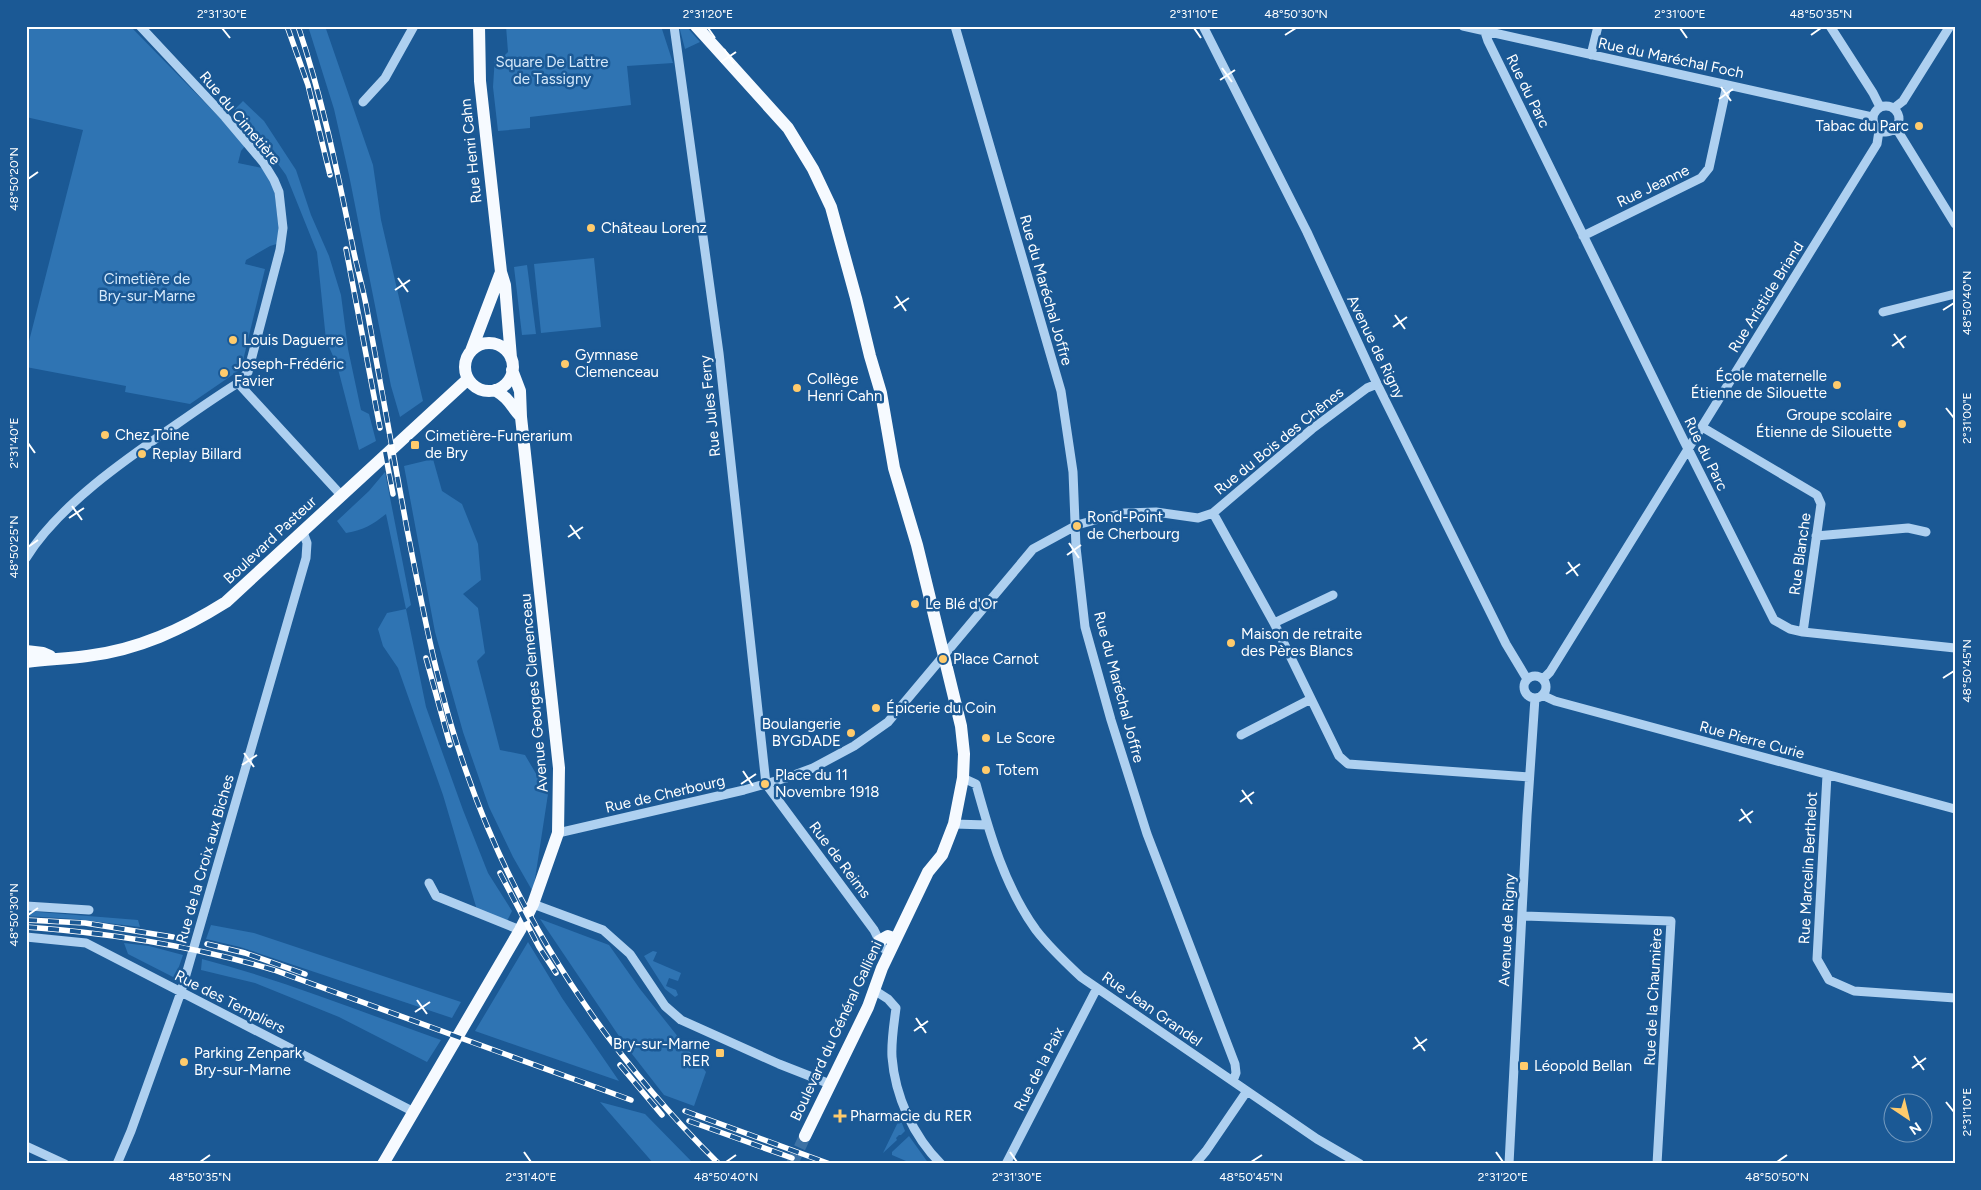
<svg xmlns="http://www.w3.org/2000/svg" width="1981" height="1190" font-family="Figtree,sans-serif">
<style>
.green{fill:#2f74b3}
.lines{fill:none;stroke-linecap:round;stroke-linejoin:round}
.major-tunnel{stroke:#3d72a5;stroke-width:12;stroke-dasharray:12 6;stroke-linecap:butt}
.minor{stroke:#aed0f0;stroke-width:9}
.major{stroke:#f6faff;stroke-width:12}
.rail-casing{stroke:#fff;stroke-width:5.5}
.rail{stroke:#1b5995;stroke-width:4;stroke-dasharray:11;stroke-linecap:butt}
.ticks{fill:none;stroke:#fff;stroke-width:2}
.poi-dot{fill:#ffcb6c;stroke:#1b5995;stroke-width:2}
.labels{text-anchor:middle;stroke-width:5;stroke-linejoin:round;paint-order:stroke}
.street-label{font-size:15px;fill:#fff;stroke:#1b5995}
.park-label{font-size:15px;fill:#d5e9fb;stroke:#1b5995}
.poi-label{font-size:15px;fill:#fff;stroke:#1b5995;text-anchor:start}
.neatline{fill:none;stroke:#fff;stroke-width:2}
.ticks-label{font-size:12px;text-anchor:middle;fill:#fff}
</style>
<rect width="100%" height="100%" fill="#1b5995"/>
<!-- green -->
<path class="green" d="M 26,26 L 125,26 L 128,29 L 132,28 L 223,121 L 245,146 L 241,151 L 238,163 L 262,168 L 274,186 L 280,243 L 270,246 L 246,260 L 245,264 L 265,269 L 241,369 L 190,404 L 125,392 L 126,386 L 26,367 L 26,353 L 83,130 L 26,117 Z
M 308,26 L 325,26 L 373,165 L 381,220 L 423,401 L 400,417 L 391,386 L 349,175 L 334,109 Z
M 506,26 L 661,26 L 673,63 L 627,66 L 631,105 L 530,117 L 530,128 L 498,131 L 493,87 L 495,56 L 504,56 L 508,52 Z
M 679,26 L 686,26 L 700,42 L 685,49 Z
M 243,101 L 264,121 L 296,170 L 311,215 L 329,256 L 341,295 L 348,349 L 361,410 L 369,414 L 376,441 L 359,450 L 337,365 L 326,340 L 317,252 L 286,175 L 252,128 L 234,110 Z
M 594,258 L 601,327 L 541,333 L 534,264 Z
M 527,265 L 536,334 L 522,335 L 514,267 Z
M 433,459 L 442,491 L 462,504 L 478,544 L 481,580 L 463,594 L 478,608 L 485,653 L 477,661 L 500,750 L 525,755 L 548,794 L 533,892 L 513,857 L 489,807 L 463,732 L 435,632 L 404,466 Z
M 385,472 L 411,605 L 406,609 L 426,707 L 463,810 L 488,873 L 512,911 L 506,923 L 477,910 L 443,795 L 398,668 L 383,646 L 378,629 L 387,613 L 406,609 L 386,514 C 372,525 364,530 346,533 L 337,521 L 369,491 Z
M 26,911 L 138,920 L 140,927 L 75,919 L 26,916 Z
M 540,919 L 609,945 L 640,989 L 706,1072 L 694,1106 L 664,1095 L 625,1045 Z
M 211,925 L 254,933 L 461,1002 L 452,1018 L 240,947 L 206,939 Z
M 528,942 L 562,998 L 619,1081 L 475,1031 Z
M 124,943 L 149,946 L 183,955 L 175,978 L 128,954 Z
M 653,951 L 657,952 L 653,961 L 681,973 L 678,981 L 669,978 L 666,986 L 676,990 L 678,995 L 675,997 L 665,989 L 644,956 Z
M 874,952 L 874,962 L 863,987 L 862,976 C 869,968 866,959 874,952 Z
M 202,959 C 283,980 361,1012 441,1040 L 427,1062 L 339,1017 L 255,983 L 201,970 Z
M 600,1102 L 645,1114 L 694,1164 L 654,1164 Z
M 900,1118 L 905,1131 L 901,1135 L 899,1135 L 896,1138 L 897,1140 L 883,1153 Z
M 909,1136 L 929,1164 L 913,1164 L 892,1155 L 892,1152 Z"/>
<g class="lines">
<!-- major-tunnel -->
<path class="major-tunnel" d="M 792,1164 L 805,1136"/>
<!-- minor -->
<path class="minor" d="M 674,26 L 719,353 L 766,784 L 874,930 L 883,948 L 890,952
M 955,26 L 1061,391 L 1073,472 L 1076,547 L 1085,627 L 1111,720 L 1147,834 L 1235,1064 L 1236,1073 L 1233,1081
M 1203,26 L 1307,232 L 1377,384 L 1506,644 L 1527,679
M 1463,26 L 1872,117
M 1483,26 L 1488,41 L 1683,439 L 1774,620 L 1790,629 L 1803,632 L 1955,648
M 1830,26 L 1873,93 L 1880,107
M 1591,55 L 1598,26
M 363,102 L 385,78 L 414,26
M1873 119a13 13 0 1 1 26 0a13 13 0 1 1-26 0Z
M 1894,108 L 1903,101 L 1950,26
M 1896,128 L 1955,224
M 1583,236 L 1701,178 L 1709,168 L 1727,85
M 1883,312 L 1955,294
M 238,383 L 341,495
M 1702,427 L 1817,495 L 1821,504 L 1803,632
M 1213,513 L 1274,623 L 1339,756 L 1348,764 L 1529,777
M 1816,536 L 1908,528 L 1926,532
M 26,558 C 59,505 126,459 177,424 C 197,410 217,396 238,383 L 248,372 L 280,250 L 283,228 L 279,192 L 274,180 L 263,162 L 225,117 L 140,26
M 1274,623 L 1333,595
M1524 687a11 11 0 1 1 22 0a11 11 0 1 1-22 0Z
M 1543,679 L 1550,672 L 1877,144 L 1879,131
M 1542,695 L 1555,701 L 1955,809
M 1241,735 L 1311,699
M 1827,775 L 1817,959 L 1829,980 L 1854,991 L 1955,998
M 963,778 L 976,784 C 990,835 1005,887 1036,930 C 1049,947 1065,962 1081,977 L 1317,1139 L 1360,1164
M 954,824 L 987,825
M 558,833 L 744,790 L 786,778 L 813,768 L 854,746 L 888,722 L 1033,549 L 1077,525 L 1099,519 L 1125,513 L 1156,512 L 1198,518 L 1213,513 L 1312,429 L 1367,388 L 1377,384
M 429,883 L 436,896 L 520,930
M 533,904 L 603,930 L 630,954 L 665,1006 L 681,1020 L 779,1064 L 830,1084
M 26,906 L 89,910
M 1522,916 L 1671,921 L 1657,1164
M 26,937 L 86,943 L 414,1112
M 874,990 L 888,999 L 896,1008 C 894,1024 891,1041 892,1057 C 895,1096 913,1136 941,1164
M 26,1146 L 65,1164
M 117,1164 L 131,1131 L 181,992 L 306,558 L 307,543 L 303,532
M 1006,1164 L 1097,988
M 1195,1164 L 1206,1151 L 1247,1091
M 1509,1164 L 1527,816 L 1535,698"/>
<!-- major -->
<path class="major" d="M 479,26 L 480,81 L 501,272 L 505,285 L 511,358
M 696,26 L 788,128 L 813,169 L 831,207 L 856,298 L 870,356 L 881,393 L 894,468 L 917,545 L 961,726 L 964,754 L 963,778 L 954,824 L 942,855 L 928,872 L 882,968 L 868,1007 L 805,1136
M465 367a24 24 0 1 1 48 0a24 24 0 1 1-48 0Z
M 471,351 L 501,272
M 495,390 C 510,399 510,405 521,417
M 26,651 L 43,653 L 50,656
M 26,662 C 47,659 67,659 87,656 C 138,650 183,629 226,602 L 468,379
M 879,941 L 888,936 L 896,939
M 383,1164 L 520,930 L 533,904 L 558,833 L 559,768 L 521,417 L 520,391 L 512,370"/>
<defs>
<path id="rail" d="M 287,26 L 308,85 L 330,175
M 298,26 C 322,97 337,170 352,243 C 356,265 363,287 367,310 C 381,383 393,456 407,529 C 423,610 438,693 466,771 C 518,921 606,1052 719,1164
M 346,249 L 380,428
M 385,452 L 393,494
M 426,658 L 450,745
M 500,873 L 539,947 L 556,973
M 26,920 L 85,923 L 173,937
M 26,927 C 111,933 193,946 274,970 L 631,1100
M 207,944 L 245,953 L 305,974
M 620,1065 L 662,1115
M 685,1111 L 830,1164
M 689,1121 L 792,1158"/>
</defs>
<!-- rail casing -->
<use href="#rail" class="rail-casing"/>
<!-- rail -->
<use href="#rail" class="rail"/>
</g>
<!-- ticks -->
<path class="ticks" d="M 222,28 L 230,38M 708,28 L 715,38M 1194,28 L 1201,38M 1680,28 L 1687,38M 1285,35 L 1296,28M 1811,35 L 1821,28M 724,49 L 734,64M 721,62 L 736,52M 1222,68 L 1232,82M 1220,80 L 1235,70M 1721,87 L 1731,101M 1719,99 L 1733,89M 28,179 L 38,172M 398,278 L 408,292M 395,290 L 410,280M 896,296 L 906,311M 894,308 L 909,298M 1943,310 L 1954,303M 1395,315 L 1405,329M 1393,327 L 1407,317M 1894,334 L 1904,348M 1892,346 L 1906,336M 1946,408 L 1954,418M 28,443 L 35,453M 72,506 L 82,520M 69,518 L 84,508M 570,525 L 580,539M 568,537 L 583,527M 1069,543 L 1079,558M 28,547 L 38,540M 1067,555 L 1081,545M 1568,562 L 1578,576M 1566,574 L 1580,564M 1943,678 L 1954,671M 244,753 L 254,767M 242,765 L 257,755M 743,771 L 753,786M 741,784 L 756,774M 1242,790 L 1252,804M 1240,802 L 1254,792M 1741,809 L 1751,823M 1739,821 L 1753,811M 28,915 L 38,908M 417,1000 L 427,1014M 415,1012 L 430,1002M 916,1018 L 926,1033M 914,1031 L 928,1021M 1415,1037 L 1425,1051M 1413,1049 L 1427,1039M 1914,1056 L 1924,1070M 1912,1068 L 1926,1058M 1946,1102 L 1954,1112M 524,1152 L 531,1162M 1010,1152 L 1017,1162M 1496,1152 L 1503,1162M 200,1162 L 210,1155M 726,1162 L 736,1155M 1251,1162 L 1262,1155M 1777,1162 L 1787,1155"/>
<!-- markers -->
<g class="poi-dot">
<circle cx="1919" cy="126" r="5"/>
<circle cx="591" cy="228" r="5"/>
<circle cx="233" cy="340" r="5"/>
<circle cx="565" cy="364" r="5"/>
<circle cx="224" cy="373" r="5"/>
<circle cx="1837" cy="385" r="5"/>
<circle cx="797" cy="388" r="5"/>
<circle cx="1902" cy="424" r="5"/>
<circle cx="105" cy="435" r="5"/>
<rect x="410" y="440" width="10" height="10" rx="2.5"/>
<circle cx="142" cy="454" r="5"/>
<circle cx="1077" cy="526" r="5"/>
<circle cx="915" cy="604" r="5"/>
<circle cx="1231" cy="643" r="5"/>
<circle cx="943" cy="659" r="5"/>
<circle cx="876" cy="708" r="5"/>
<circle cx="851" cy="733" r="5"/>
<circle cx="986" cy="738" r="5"/>
<circle cx="986" cy="770" r="5"/>
<circle cx="765" cy="784" r="5"/>
<rect x="715" y="1048" width="10" height="10" rx="2.5"/>
<circle cx="184" cy="1062" r="5"/>
<rect x="1519" y="1061" width="10" height="10" rx="2.5"/>
<path d="M837.5 1108.5h5v5h5v5h-5v5h-5v-5h-5v-5h5z"/>
</g>
<g class="labels">
<!-- street labels -->
<g class="street-label">
<text transform="translate(1671 58) rotate(12)" y="5">Rue du Maréchal Foch</text>
<text transform="translate(1528 91) rotate(64)" y="5">Rue du Parc</text>
<text transform="translate(240 118) rotate(50)" y="5">Rue du Cimetière</text>
<text transform="translate(471 151) rotate(-96)" y="5">Rue Henri Cahn</text>
<text transform="translate(1653 186) rotate(-26)" y="5">Rue Jeanne</text>
<text transform="translate(1046 290) rotate(74)" y="5">Rue du Maréchal Joffre</text>
<text transform="translate(1766 297) rotate(-58)" y="5">Rue Aristide Briand</text>
<text transform="translate(1376 347) rotate(64)" y="5">Avenue de Rigny</text>
<text transform="translate(710 406) rotate(-96)" y="5">Rue Jules Ferry</text>
<text transform="translate(1279 441) rotate(-39)" y="5">Rue du Bois des Chênes</text>
<text transform="translate(1706 454) rotate(64)" y="5">Rue du Parc</text>
<text transform="translate(270 540) rotate(-43)" y="5">Boulevard Pasteur</text>
<text transform="translate(1800 554) rotate(-82)" y="5">Rue Blanche</text>
<text transform="translate(1119 687) rotate(75)" y="5">Rue du Maréchal Joffre</text>
<text transform="translate(534 693) rotate(-95)" y="5">Avenue Georges Clemenceau</text>
<text transform="translate(1752 740) rotate(15)" y="5">Rue Pierre Curie</text>
<text transform="translate(665 794) rotate(-13)" y="5">Rue de Cherbourg</text>
<text transform="translate(205 859) rotate(-74)" y="5">Rue de la Croix aux Biches</text>
<text transform="translate(840 860) rotate(53)" y="5">Rue de Reims</text>
<text transform="translate(1808 868) rotate(-87)" y="5">Rue Marcelin Berthelot</text>
<text transform="translate(1507 930) rotate(-87)" y="5">Avenue de Rigny</text>
<text transform="translate(1653 997) rotate(-87)" y="5">Rue de la Chaumière</text>
<text transform="translate(230 1002) rotate(27)" y="5">Rue des Templiers</text>
<text transform="translate(1152 1009) rotate(35)" y="5">Rue Jean Grandel</text>
<text transform="translate(836 1031) rotate(-65)" y="5">Boulevard du Général Gallieni</text>
<text transform="translate(1039 1069) rotate(-63)" y="5">Rue de la Paix</text>
</g>
<!-- park labels -->
<g class="park-label">
<text x="552" y="67">Square De Lattre<tspan x="552" dy="17">de Tassigny</tspan></text>
<text x="147" y="284">Cimetière de<tspan x="147" dy="17">Bry-sur-Marne</tspan></text>
</g>
<!-- poi labels -->
<g class="poi-label">
<text x="1909" y="131" text-anchor="end">Tabac du Parc</text>
<text x="601" y="233">Château Lorenz</text>
<text x="243" y="345">Louis Daguerre</text>
<text x="575" y="360">Gymnase<tspan x="575" dy="17">Clemenceau</tspan></text>
<text x="234" y="369">Joseph-Frédéric<tspan x="234" dy="17">Favier</tspan></text>
<text x="1827" y="381" text-anchor="end">École maternelle<tspan x="1827" dy="17">Étienne de Silouette</tspan></text>
<text x="807" y="384">Collège<tspan x="807" dy="17">Henri Cahn</tspan></text>
<text x="1892" y="420" text-anchor="end">Groupe scolaire<tspan x="1892" dy="17">Étienne de Silouette</tspan></text>
<text x="115" y="440">Chez Toine</text>
<text x="425" y="441">Cimetière-Funerarium<tspan x="425" dy="17">de Bry</tspan></text>
<text x="152" y="459">Replay Billard</text>
<text x="1087" y="522">Rond-Point<tspan x="1087" dy="17">de Cherbourg</tspan></text>
<text x="925" y="609">Le Blé d'Or</text>
<text x="1241" y="639">Maison de retraite<tspan x="1241" dy="17">des Pères Blancs</tspan></text>
<text x="953" y="664">Place Carnot</text>
<text x="886" y="713">Épicerie du Coin</text>
<text x="841" y="729" text-anchor="end">Boulangerie<tspan x="841" dy="17">BYGDADE</tspan></text>
<text x="996" y="743">Le Score</text>
<text x="996" y="775">Totem</text>
<text x="775" y="780">Place du 11<tspan x="775" dy="17">Novembre 1918</tspan></text>
<text x="710" y="1049" text-anchor="end">Bry-sur-Marne<tspan x="710" dy="17">RER</tspan></text>
<text x="194" y="1058">Parking Zenpark<tspan x="194" dy="17">Bry-sur-Marne</tspan></text>
<text x="1534" y="1071">Léopold Bellan</text>
<text x="850" y="1121">Pharmacie du RER</text>
</g>
</g>
<!-- border -->
<rect width="1981" height="1190" fill="none" stroke="#1b5995" stroke-width="55"/>
<!-- north arrow -->
<g transform="translate(1908 1118) rotate(145)"><circle r="24" fill="#1b5995" stroke="#769bbf"/>
<path d="M0-4L9 19L0 12L-9 19Z" fill="#ffcb6c"/>
<text y="-8" font-size="14" font-weight="bold" text-anchor="middle" fill="#ffffff">N</text>
</g>
<rect x="28" y="28" width="1926" height="1134" class="neatline"/>
<g class="ticks-label">
<text x="222" y="18">2°31'30"E</text>
<text x="708" y="18">2°31'20"E</text>
<text x="1194" y="18">2°31'10"E</text>
<text x="1296" y="18">48°50'30"N</text>
<text x="1680" y="18">2°31'00"E</text>
<text x="1821" y="18">48°50'35"N</text>
<text transform="translate(14 179) rotate(-90)" y="4">48°50'20"N</text>
<text transform="translate(1967 303) rotate(-90)" y="4">48°50'40"N</text>
<text transform="translate(1967 418) rotate(-90)" y="4">2°31'00"E</text>
<text transform="translate(14 443) rotate(-90)" y="4">2°31'40"E</text>
<text transform="translate(14 547) rotate(-90)" y="4">48°50'25"N</text>
<text transform="translate(1967 671) rotate(-90)" y="4">48°50'45"N</text>
<text transform="translate(14 915) rotate(-90)" y="4">48°50'30"N</text>
<text transform="translate(1967 1112) rotate(-90)" y="4">2°31'10"E</text>
<text x="200" y="1181">48°50'35"N</text>
<text x="531" y="1181">2°31'40"E</text>
<text x="726" y="1181">48°50'40"N</text>
<text x="1017" y="1181">2°31'30"E</text>
<text x="1251" y="1181">48°50'45"N</text>
<text x="1503" y="1181">2°31'20"E</text>
<text x="1777" y="1181">48°50'50"N</text>
</g>
</svg>
